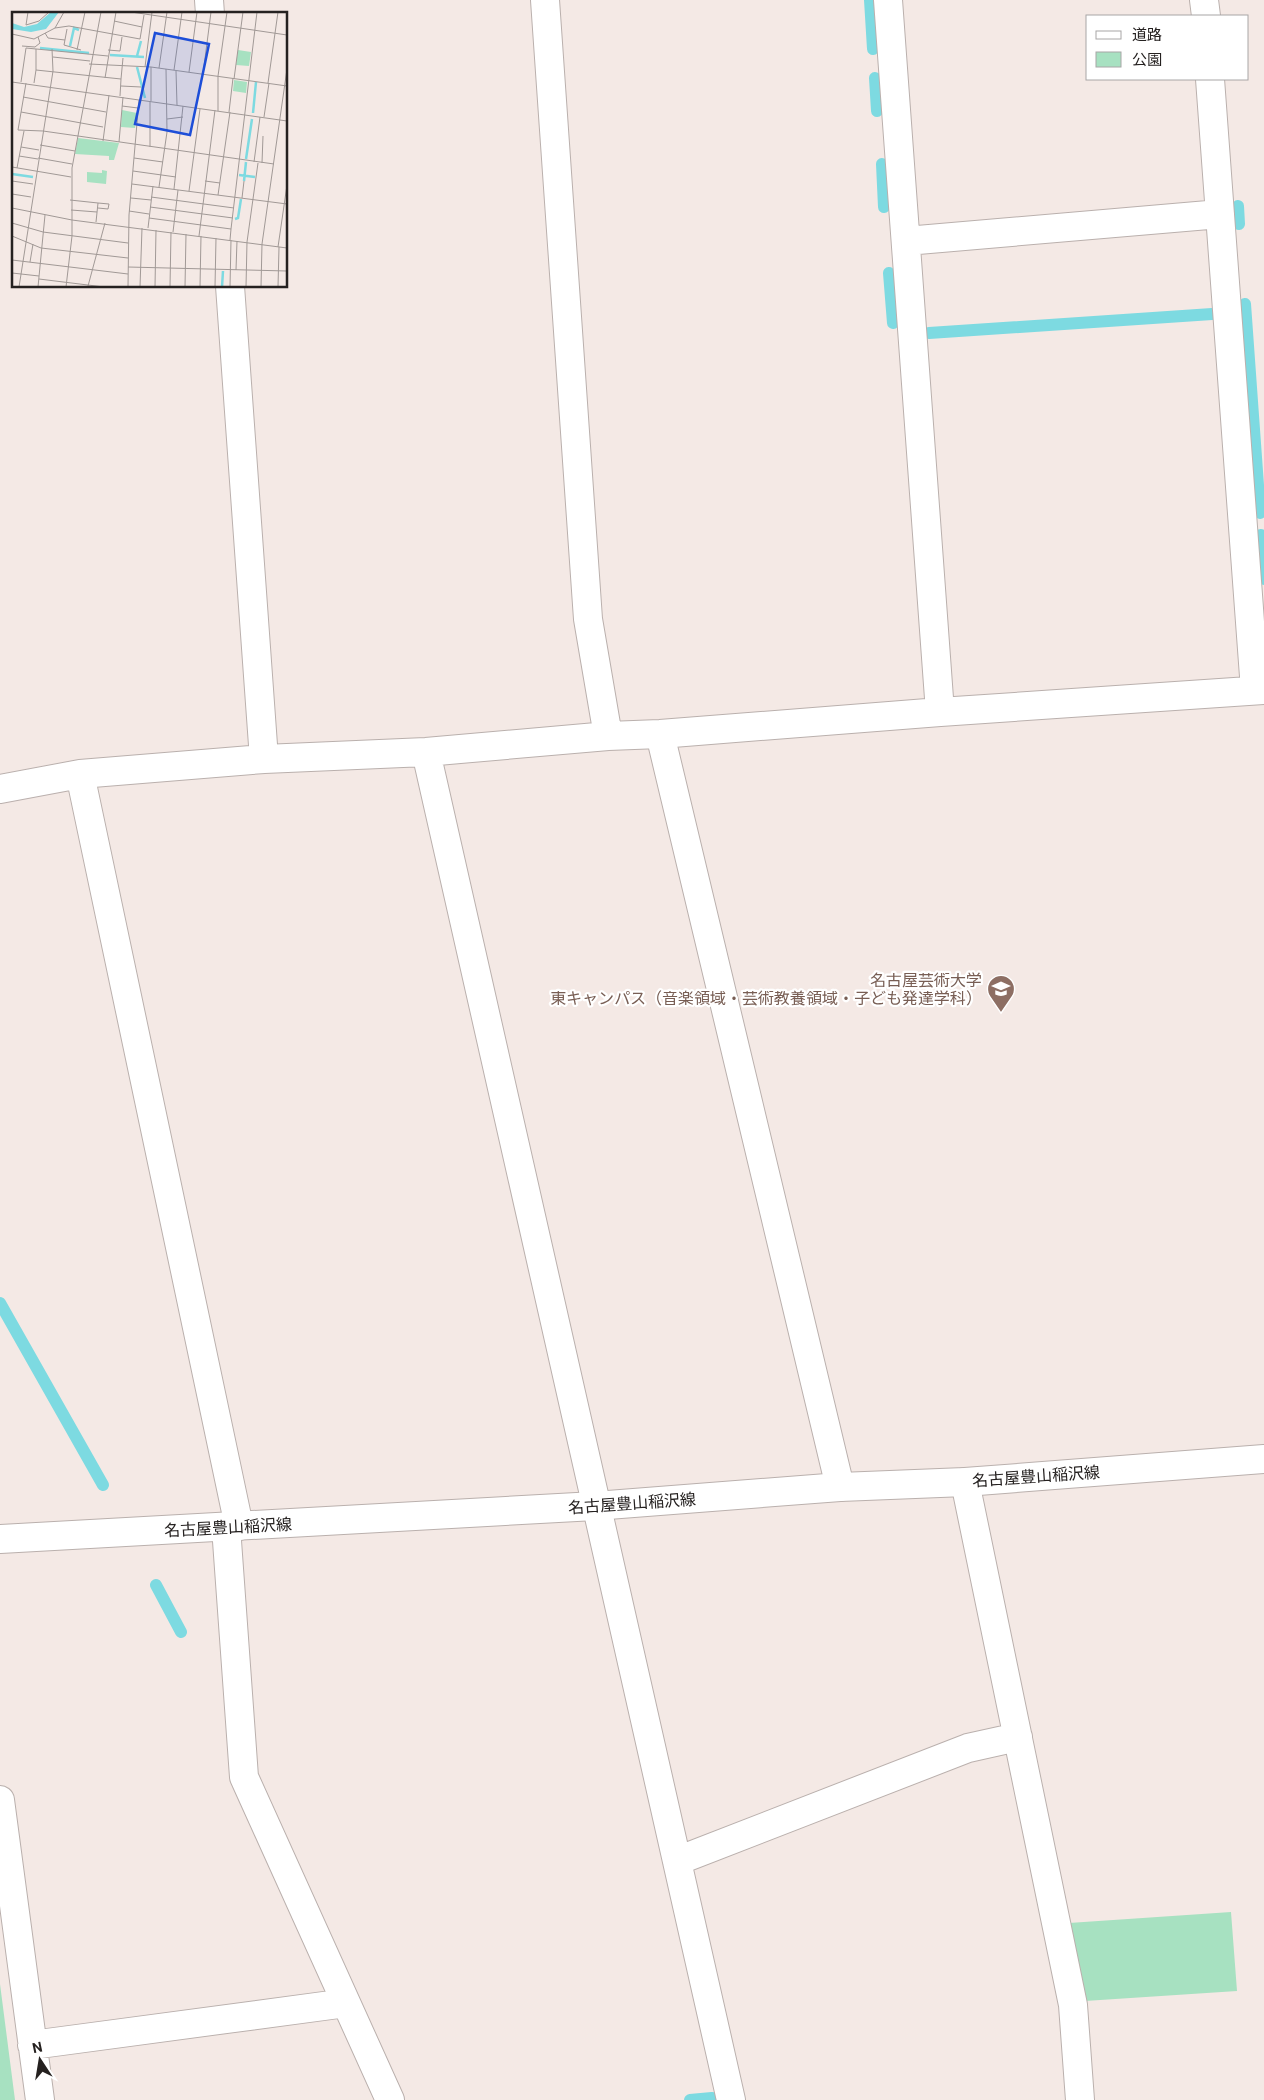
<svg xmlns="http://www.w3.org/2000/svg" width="1264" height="2100" font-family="Roboto,'Noto Sans JP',sans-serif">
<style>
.green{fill:#a7e1c1}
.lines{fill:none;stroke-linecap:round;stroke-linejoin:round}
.stream{stroke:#7ddae1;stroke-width:12}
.street-casing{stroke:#bab0ad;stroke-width:30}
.secondary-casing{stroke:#bab0ad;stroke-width:30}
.street{stroke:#fff;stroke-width:28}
.secondary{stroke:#fff;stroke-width:28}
.labels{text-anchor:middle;stroke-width:4.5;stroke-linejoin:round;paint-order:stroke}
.education-label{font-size:16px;fill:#785e54;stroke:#fff;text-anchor:end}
.street-label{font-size:16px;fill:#252120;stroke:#fff}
.inset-river{fill:none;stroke:#7ddae1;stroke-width:2.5}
.inset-road{fill:none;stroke:#a19996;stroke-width:1}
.view{fill:#1d4ed8;fill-opacity:0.15;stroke:#1d4ed8;stroke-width:2.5}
.inset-edge{fill:none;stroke:#252120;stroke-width:2.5}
</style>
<rect width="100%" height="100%" fill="#f4e9e5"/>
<!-- green -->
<path class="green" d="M 1231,1912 L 1237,1991 L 1085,2001 L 1069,1923 Z
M 0,1984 L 15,2100 L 0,2100 Z"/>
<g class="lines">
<!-- stream -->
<path class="stream" d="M 870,0 L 873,49
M 875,78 L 877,111
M 882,164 L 884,207
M 1238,206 L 1239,224
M 889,273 L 893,323
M 1245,304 L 1260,513
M 929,333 L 1212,314
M 1261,535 L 1264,579
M 0,1303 L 103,1485
M 156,1585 L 181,1632
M 690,2100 L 712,2098 L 712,2100"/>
<defs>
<path id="street" d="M 209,0 L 210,14
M 545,0 L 588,619 L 608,736
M 888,0 L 940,712
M 1204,0 L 1206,16
M 1210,79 L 1255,690
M 906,241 L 1220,214
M 230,286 L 264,759
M 660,734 L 840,1487
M 426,752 L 731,2100
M 80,774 L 239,1526
M 0,789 L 80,774 L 264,759 L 426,752 L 608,736 L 660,734 L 940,712 L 1264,690
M 965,1482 L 1073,2005 L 1080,2100
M 226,1527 L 244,1777 L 390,2100
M 0,1800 L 40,2100
M 677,1861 L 968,1748 L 1018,1737
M 32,2045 L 346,2003"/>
<path id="secondary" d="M 0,1539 L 595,1506 L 840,1487 L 965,1482 L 1264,1459"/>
</defs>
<!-- street casing -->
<use href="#street" class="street-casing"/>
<!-- secondary casing -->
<use href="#secondary" class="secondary-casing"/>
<!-- street -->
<use href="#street" class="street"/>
<!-- secondary -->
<use href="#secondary" class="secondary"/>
</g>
<!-- icons -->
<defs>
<symbol id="university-pin" viewBox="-11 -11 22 30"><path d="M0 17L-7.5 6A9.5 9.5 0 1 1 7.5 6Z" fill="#8d6e63" stroke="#fff"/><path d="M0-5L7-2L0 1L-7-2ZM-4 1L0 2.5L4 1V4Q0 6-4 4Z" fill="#fff"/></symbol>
</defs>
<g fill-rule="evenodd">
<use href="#university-pin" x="985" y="973" width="32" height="43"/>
</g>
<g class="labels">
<!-- education labels -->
<g class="education-label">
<text x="982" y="986">名古屋芸術大学<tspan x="982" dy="18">東キャンパス（音楽領域・芸術教養領域・子ども発達学科）</tspan></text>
</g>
<!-- street labels -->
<g class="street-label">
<text transform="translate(1036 1476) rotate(-4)" y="6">名古屋豊山稲沢線</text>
<text transform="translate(632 1503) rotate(-4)" y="6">名古屋豊山稲沢線</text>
<text transform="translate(228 1527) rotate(-3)" y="6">名古屋豊山稲沢線</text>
</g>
</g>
<!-- overview -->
<g transform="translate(12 12)">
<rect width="275" height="275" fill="#f4e9e5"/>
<path d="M 226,38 L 239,40 L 237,54 L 224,53 ZM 222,68 L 235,70 L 234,81 L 221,79 ZM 110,98 L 125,101 L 123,116 L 109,115 ZM 66,126 L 107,131 L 102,148 L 97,148 L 97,144 L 63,142 ZM 90,158 L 95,159 L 94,172 L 75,170 L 75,160 L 90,161 Z" fill="#a7e1c1"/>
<path d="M 39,0 L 47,0 L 34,17 L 19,20 L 0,17 L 0,11 L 12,15 L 25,12 Z" fill="#7ddae1"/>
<path class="inset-river" d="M 58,34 L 62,16 L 67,18M 28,36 L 77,41M 98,43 L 132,45M 125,44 L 129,29M 125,55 L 133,86M 241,101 L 244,70M 234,147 L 240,107M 0,162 L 21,165M 227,163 L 243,165M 232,169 L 234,150M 223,207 L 226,206 L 229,187M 210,275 L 211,259"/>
<path class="inset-road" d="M 16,0 L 14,13 L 27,9 L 37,0M 119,0 L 275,23M 102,9 L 130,15M 43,16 L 57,14 L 128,27 L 132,3M 55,17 L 52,33 L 69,38M 33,21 L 36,26 L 53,28M 0,22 L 22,27 L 43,16 L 52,0M 10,34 L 23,35 L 28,31 L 26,25M 65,38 L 73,0M 96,38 L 108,39 L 110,25M 41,45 L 78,49M 77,52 L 139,55 L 275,74M 133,55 L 140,0M 147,56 L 155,0M 24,58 L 24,37M 162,58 L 170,0M 164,59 L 165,93M 177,60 L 185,0M 191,62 L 199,0M 93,66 L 104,0M 109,67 L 111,46M 222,67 L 231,0M 0,70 L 275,109M 9,70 L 14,36 L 96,44M 14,71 L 6,118 L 31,119 L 262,152M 22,71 L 24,58 L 109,67 L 108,84M 256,71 L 266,0M 109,74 L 129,75M 11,85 L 94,100M 139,89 L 139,55M 110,94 L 126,96M 206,99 L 206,64 L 215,0M 9,100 L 91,115M 217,100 L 221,66M 252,105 L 257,71M 155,107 L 171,105M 91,129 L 97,83M 107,130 L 111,85M 28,133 L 63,139M 9,135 L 27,138M 138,135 L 138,89M 7,144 L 26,147M 26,146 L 60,152M 122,146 L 151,150M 242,150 L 248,105M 250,151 L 251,124M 0,155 L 59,165M 5,156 L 12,119M 121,159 L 164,165M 0,169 L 21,172M 193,169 L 208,171M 120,172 L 275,192M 147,175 L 155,120 L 154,57M 162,177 L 171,94M 177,179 L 188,97M 0,182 L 19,185M 206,183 L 218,100M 139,185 L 222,196M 119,186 L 139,188M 230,186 L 232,169M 58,188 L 86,191 L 84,210M 138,195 L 221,206M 0,196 L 60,208 L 275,236M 86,196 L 96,197 L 97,192 L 86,191M 59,198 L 85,200M 117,199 L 137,202M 137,206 L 219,217 L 218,228M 0,211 L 31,220 L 116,231M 136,216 L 141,174M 219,217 L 245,0M 161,220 L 166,178M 0,224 L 29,236 L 116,246M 187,224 L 203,98M 235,230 L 246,151M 266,235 L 275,173M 0,248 L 116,262M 18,250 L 21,232M 116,255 L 275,259M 224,258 L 225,229M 0,261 L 27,264M 27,267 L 92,275M 76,274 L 93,211M 7,275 L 41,59 L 40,37M 26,275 L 33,203M 54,275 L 60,224 L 60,156 L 89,0M 116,275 L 117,203 L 127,88M 128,275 L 130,216M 143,275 L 144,218M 158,275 L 159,220M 173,275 L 174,222M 188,275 L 189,224M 203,275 L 204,226M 218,275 L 219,228M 234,275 L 235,230M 249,275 L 250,232 L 275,57M 266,275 L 267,235"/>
<path class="view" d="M 143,21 L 197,32 L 178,123 L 123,112 Z"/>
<rect width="275" height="275" class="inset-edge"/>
</g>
<!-- legend -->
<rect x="1086" y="15" width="162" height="65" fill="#ffffff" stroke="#a8a6a6"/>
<rect x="1096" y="31" width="25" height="8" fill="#ffffff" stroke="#a8a6a6"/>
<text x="1132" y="40" font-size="15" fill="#252120">道路</text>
<rect x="1096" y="52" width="25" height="15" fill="#a7e1c1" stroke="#a8a6a6"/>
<text x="1132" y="65" font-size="15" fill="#252120">公園</text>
<!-- north arrow -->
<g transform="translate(40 2060) rotate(348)" stroke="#ffffff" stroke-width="4" paint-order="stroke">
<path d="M0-4L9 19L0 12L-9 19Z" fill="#252120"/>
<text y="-8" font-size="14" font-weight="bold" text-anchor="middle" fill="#252120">N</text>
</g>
</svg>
